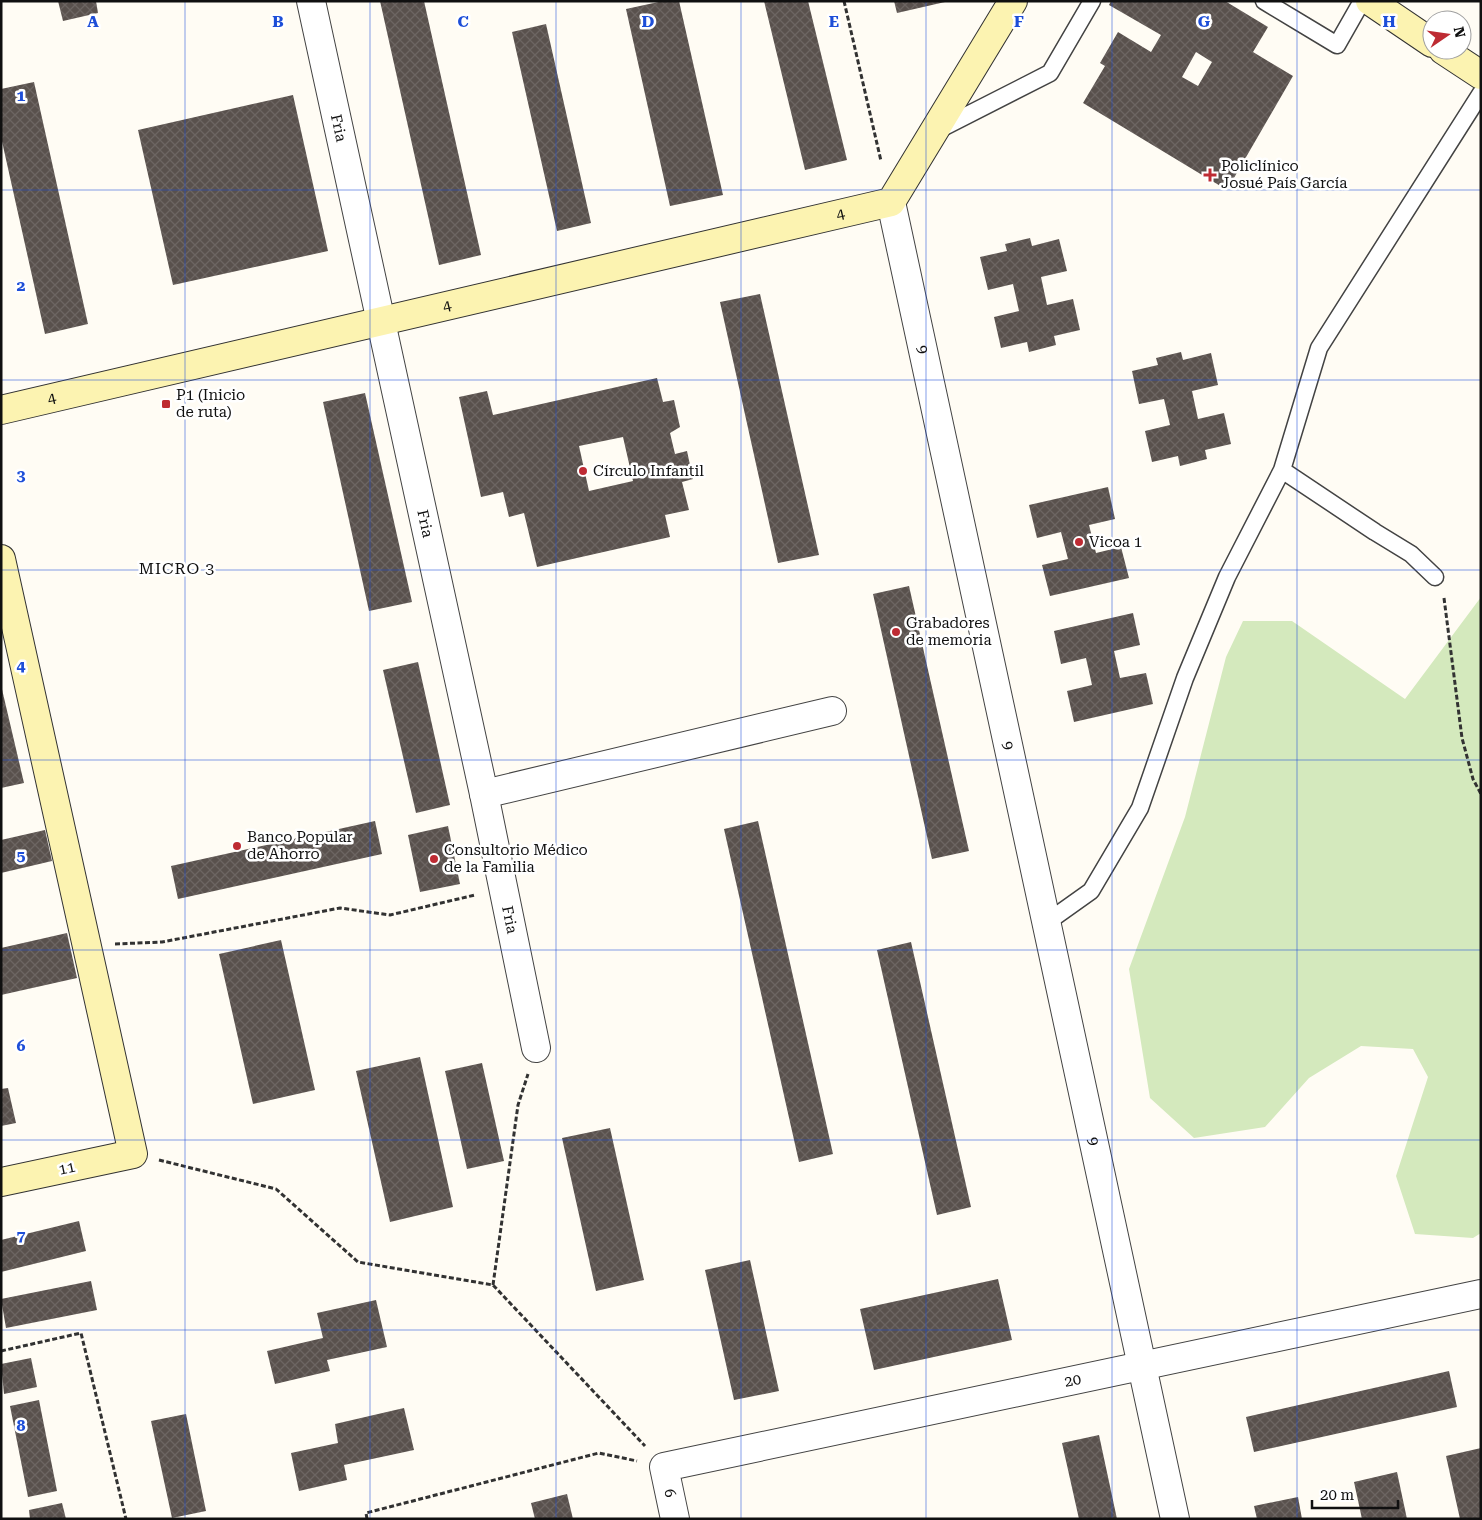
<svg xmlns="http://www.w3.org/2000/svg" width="1482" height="1520" font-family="'Roboto Serif',serif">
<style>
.grass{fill:#d4e9bd}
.building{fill:url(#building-cross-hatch);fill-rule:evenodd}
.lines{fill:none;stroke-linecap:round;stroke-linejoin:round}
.lane-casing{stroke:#434343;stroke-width:19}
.street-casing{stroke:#434343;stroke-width:30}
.secondary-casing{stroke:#323232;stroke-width:30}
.path{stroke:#323232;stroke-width:3;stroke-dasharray:5 2.5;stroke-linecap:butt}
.lane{stroke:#fff;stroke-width:16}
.street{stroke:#fff;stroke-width:28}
.secondary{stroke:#fcf3b1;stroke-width:28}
.grid{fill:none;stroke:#1d4ed8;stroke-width:1;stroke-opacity:0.55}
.poi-dot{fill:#be2b33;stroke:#fff;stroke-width:2}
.labels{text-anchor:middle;stroke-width:5;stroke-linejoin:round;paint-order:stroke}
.street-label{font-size:15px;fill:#101010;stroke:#fff}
.poi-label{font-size:15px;fill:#101010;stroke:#fff;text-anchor:start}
.neighbourhood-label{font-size:16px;letter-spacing:1px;fill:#101010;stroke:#fff}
.grid-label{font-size:16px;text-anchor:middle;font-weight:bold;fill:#1d4ed8;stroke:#fff;stroke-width:5;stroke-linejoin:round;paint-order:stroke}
</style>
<defs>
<pattern id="building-cross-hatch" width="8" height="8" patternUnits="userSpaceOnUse" patternTransform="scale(1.25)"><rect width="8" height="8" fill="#59514d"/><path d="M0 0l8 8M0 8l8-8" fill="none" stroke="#6c6562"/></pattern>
</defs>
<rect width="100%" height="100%" fill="#fffcf4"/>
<!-- grass -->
<path class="grass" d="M 1481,597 L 1481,1233 L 1473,1238 L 1415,1234 L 1396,1176 L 1428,1077 L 1413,1049 L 1361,1046 L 1309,1078 L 1265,1127 L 1194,1138 L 1150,1098 L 1129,969 L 1185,817 L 1226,657 L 1243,621 L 1292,621 L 1405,699 Z"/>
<!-- building -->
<path class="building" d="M 58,1 L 96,1 L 98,13 L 63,21 Z
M 380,1 L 424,1 L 481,255 L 439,265 Z
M 663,1 L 679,1 L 723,195 L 670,206 L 626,9 Z
M 764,1 L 808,1 L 847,160 L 805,170 Z
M 894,1 L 945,1 L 945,2 L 897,13 Z
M 1111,1 L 1225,1 L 1268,27 L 1253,52 L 1293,76 L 1227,190 L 1083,103 L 1105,66 L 1100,63 L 1118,32 L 1151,52 L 1161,35 L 1109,5 ZM 1196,52 L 1212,62 L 1198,86 L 1182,77 Z
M 546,24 L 591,223 L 557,231 L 512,32 Z
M 34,82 L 88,324 L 45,334 L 1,137 L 1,89 Z
M 293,95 L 328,251 L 173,285 L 138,130 Z
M 1030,238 L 1032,246 L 1059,239 L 1067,271 L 1041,277 L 1047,305 L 1073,299 L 1080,330 L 1054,336 L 1056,345 L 1029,352 L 1027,342 L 1001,348 L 994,317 L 1019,311 L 1013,284 L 988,290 L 980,257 L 1007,251 L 1005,244 Z
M 760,294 L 819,555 L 778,563 L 720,302 Z
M 1181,352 L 1183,360 L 1211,353 L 1218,385 L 1192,391 L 1198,419 L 1224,413 L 1231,444 L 1205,450 L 1207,459 L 1180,466 L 1178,456 L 1152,462 L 1145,431 L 1170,425 L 1164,399 L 1139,404 L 1132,371 L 1158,365 L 1156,358 Z
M 657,378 L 663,402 L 674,400 L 680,427 L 670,433 L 675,454 L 687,451 L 693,479 L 682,482 L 689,510 L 665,515 L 670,537 L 537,567 L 524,513 L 509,517 L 503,492 L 481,497 L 459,397 L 487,391 L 493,415 ZM 623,437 L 633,481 L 589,491 L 579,446 Z
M 365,393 L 412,602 L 369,611 L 323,402 Z
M 1108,487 L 1115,519 L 1089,525 L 1096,553 L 1121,547 L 1129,578 L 1050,596 L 1042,565 L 1068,559 L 1061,532 L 1037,538 L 1029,505 Z
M 909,586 L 969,851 L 932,859 L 873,594 Z
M 1133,613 L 1140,645 L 1114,651 L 1120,678 L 1146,673 L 1153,704 L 1074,722 L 1067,691 L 1092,685 L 1086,658 L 1061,664 L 1054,631 Z
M 418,662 L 450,805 L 416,813 L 383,670 Z
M 1,685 L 24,783 L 1,788 Z
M 375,821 L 382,854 L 178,899 L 171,866 Z
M 758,821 L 833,1154 L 799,1162 L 724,829 Z
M 448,826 L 460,884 L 420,892 L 408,835 Z
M 45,830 L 52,861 L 1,873 L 1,840 Z
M 67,933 L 77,978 L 1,995 L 1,948 Z
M 281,940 L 315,1090 L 253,1104 L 219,954 Z
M 911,942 L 971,1207 L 937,1215 L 877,950 Z
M 420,1057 L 453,1207 L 390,1222 L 356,1071 Z
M 482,1063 L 504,1161 L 467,1169 L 445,1071 Z
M 8,1088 L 16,1123 L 1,1126 L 1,1089 Z
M 610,1128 L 644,1280 L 596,1291 L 562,1138 Z
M 79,1221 L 86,1251 L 1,1272 L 1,1240 Z
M 750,1260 L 779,1391 L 734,1400 L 705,1270 Z
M 998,1279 L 1012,1340 L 874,1370 L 860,1309 Z
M 91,1281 L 97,1310 L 6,1328 L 1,1299 Z
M 376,1300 L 387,1347 L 327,1360 L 330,1371 L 275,1384 L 267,1351 L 323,1338 L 317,1313 Z
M 31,1358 L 37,1387 L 4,1394 L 1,1364 Z
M 1449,1371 L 1457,1407 L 1254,1452 L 1246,1417 Z
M 39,1400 L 57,1491 L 28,1497 L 10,1406 Z
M 404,1408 L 414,1450 L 344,1465 L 347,1480 L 299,1491 L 291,1453 L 338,1443 L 335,1424 Z
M 186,1414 L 206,1511 L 172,1518 L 151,1421 Z
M 1099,1435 L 1117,1519 L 1079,1519 L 1062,1443 Z
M 1481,1448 L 1481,1519 L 1460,1519 L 1446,1456 Z
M 1397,1472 L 1407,1519 L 1362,1519 L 1354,1482 Z
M 567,1494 L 573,1519 L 535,1519 L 531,1503 Z
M 1298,1497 L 1302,1519 L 1257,1519 L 1254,1506 Z
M 62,1503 L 66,1519 L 30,1519 L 29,1510 Z"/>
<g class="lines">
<defs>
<path id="lane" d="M 1264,1 L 1337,45 L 1362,1
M 938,130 L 1050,73 L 1092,1
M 1282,470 L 1375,532 L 1411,554 L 1435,577
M 1046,923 L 1091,891 L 1140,808 L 1185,678 L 1227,577 L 1282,470 L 1319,348 L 1481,93"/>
<g id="street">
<path id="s1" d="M 311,1 L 484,794 L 536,1048"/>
<path id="s2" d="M 891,202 L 1175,1519"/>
<path d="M 484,794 L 832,711"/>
<path id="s3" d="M 675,1519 L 664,1467 L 1481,1294"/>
</g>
<g id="secondary">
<path d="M 1370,1 L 1432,43"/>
<path d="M 1443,50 L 1481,75"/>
<path id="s4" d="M 1,410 L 891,202 L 1013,1"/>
<path d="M 1,559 L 133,1154 L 1,1182"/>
</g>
</defs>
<!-- lane casing -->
<use href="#lane" class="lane-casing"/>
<!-- street casing -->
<use href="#street" class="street-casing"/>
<!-- secondary casing -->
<use href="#secondary" class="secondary-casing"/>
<!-- path -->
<path class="path" d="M 844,1 L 881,161
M 1444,598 L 1462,738 L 1473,779 L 1481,794
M 115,944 L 162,942 L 340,908 L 390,915 L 475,895
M 159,1160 L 276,1189 L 358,1262 L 493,1285 L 645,1446
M 493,1285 L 518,1105 L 528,1074
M 1,1351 L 81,1333 L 126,1519
M 367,1519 L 366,1513 L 599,1453 L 637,1461"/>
<!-- lane -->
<use href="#lane" class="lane"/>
<!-- street -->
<use href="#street" class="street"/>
<!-- secondary -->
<use href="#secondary" class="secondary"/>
</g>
<!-- grid -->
<path class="grid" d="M 185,1 L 185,1519M 370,1 L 370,1519M 556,1 L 556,1519M 741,1 L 741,1519M 926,1 L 926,1519M 1112,1 L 1112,1519M 1297,1 L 1297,1519M 1,190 L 1481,190M 1,380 L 1481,380M 1,570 L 1481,570M 1,760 L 1481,760M 1,950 L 1481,950M 1,1140 L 1481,1140M 1,1330 L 1481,1330"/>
<!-- markers -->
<g class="poi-dot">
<path d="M1207.5 167.5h5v5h5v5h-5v5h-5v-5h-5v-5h5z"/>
<rect x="161" y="399" width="10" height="10" rx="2.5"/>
<circle cx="583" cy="471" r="5"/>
<circle cx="1079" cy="542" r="5"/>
<circle cx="896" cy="632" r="5"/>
<circle cx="237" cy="846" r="5"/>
<circle cx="434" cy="859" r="5"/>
</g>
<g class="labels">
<!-- street labels -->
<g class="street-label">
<text dy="5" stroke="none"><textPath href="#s1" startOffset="130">Fria</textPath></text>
<text dy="5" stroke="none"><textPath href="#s4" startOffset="862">4</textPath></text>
<text dy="5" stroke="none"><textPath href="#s4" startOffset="458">4</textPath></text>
<text dy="5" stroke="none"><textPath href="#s2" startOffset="151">9</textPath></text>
<text dy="5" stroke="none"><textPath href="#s4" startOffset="52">4</textPath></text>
<text dy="5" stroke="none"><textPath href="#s1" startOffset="535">Fria</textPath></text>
<text dy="5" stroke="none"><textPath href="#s2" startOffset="556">9</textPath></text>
<text dy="5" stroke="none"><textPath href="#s1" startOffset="940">Fria</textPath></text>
<text dy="5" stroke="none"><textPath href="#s2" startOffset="961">9</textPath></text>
<text transform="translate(67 1168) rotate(-12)" y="5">11</text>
<text dy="5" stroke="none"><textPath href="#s3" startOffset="471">20</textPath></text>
<text transform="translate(670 1493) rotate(78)" y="5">6</text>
</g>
<!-- poi labels -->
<g class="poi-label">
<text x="1221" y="171">Policlínico<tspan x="1221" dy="17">Josué País García</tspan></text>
<text x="176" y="400">P1 (Inicio<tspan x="176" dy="17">de ruta)</tspan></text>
<text x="593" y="476">Círculo Infantil</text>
<text x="1089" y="547">Vicoa 1</text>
<text x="906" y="628">Grabadores<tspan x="906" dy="17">de memoria</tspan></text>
<text x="247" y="842">Banco Popular<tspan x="247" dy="17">de Ahorro</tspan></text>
<text x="444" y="855">Consultorio Médico<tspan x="444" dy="17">de la Familia</tspan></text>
</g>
<!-- neighbourhood labels -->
<g class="neighbourhood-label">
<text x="177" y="574">MICRO 3</text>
</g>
</g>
<g class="grid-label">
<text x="93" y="27">A</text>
<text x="278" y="27">B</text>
<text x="463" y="27">C</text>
<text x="648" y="27">D</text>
<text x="834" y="27">E</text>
<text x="1019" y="27">F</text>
<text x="1204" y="27">G</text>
<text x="1389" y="27">H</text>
<text x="21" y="101">1</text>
<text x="21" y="291">2</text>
<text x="21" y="481">3</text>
<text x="21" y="671">4</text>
<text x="21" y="861">5</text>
<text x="21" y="1051">6</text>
<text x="21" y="1241">7</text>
<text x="21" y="1431">8</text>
</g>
<!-- border -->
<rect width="1482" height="1520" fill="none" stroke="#101010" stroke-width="5"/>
<!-- north arrow -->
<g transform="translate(1447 35) rotate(77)"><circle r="24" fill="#ffffff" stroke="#9f9f9f"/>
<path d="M0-4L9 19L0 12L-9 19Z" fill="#be2b33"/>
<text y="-8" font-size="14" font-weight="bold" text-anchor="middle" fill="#101010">N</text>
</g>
<!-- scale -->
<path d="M1312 1500v8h86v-8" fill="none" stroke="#101010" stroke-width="2.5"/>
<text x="1320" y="1500" font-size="15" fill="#101010" stroke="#ffffff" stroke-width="4" paint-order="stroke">20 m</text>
</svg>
